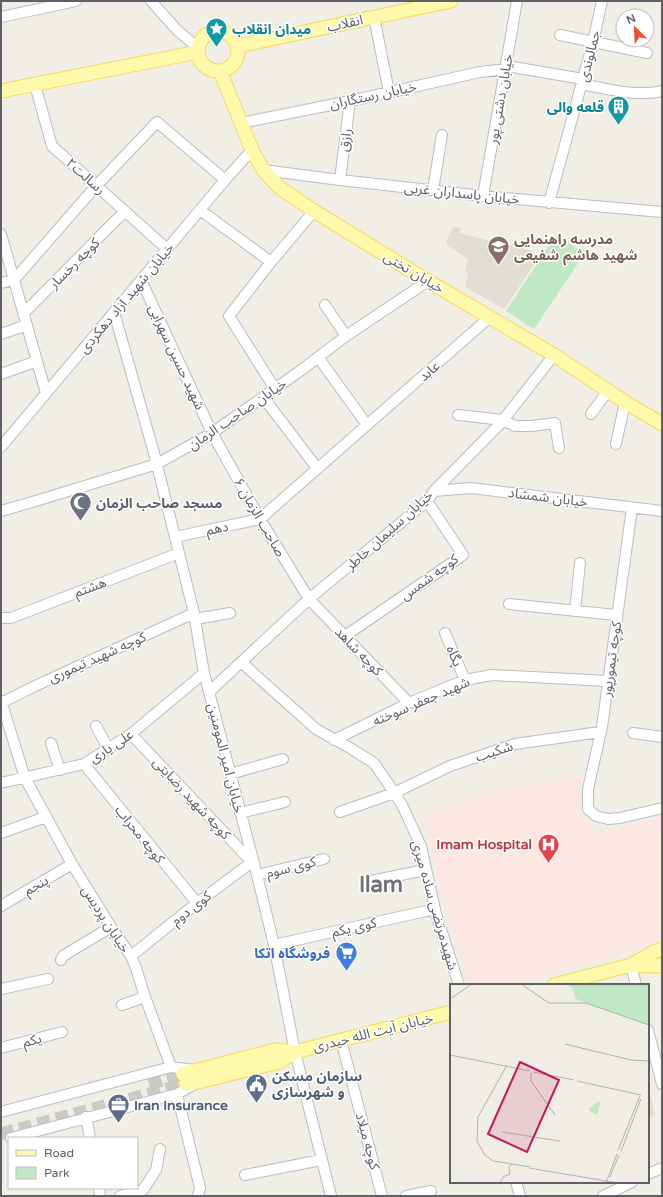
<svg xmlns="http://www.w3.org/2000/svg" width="663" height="1197" font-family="'Varela Round','Noto Sans Arabic',sans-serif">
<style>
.education{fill:#e0ded3}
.medical{fill:#fce7e2}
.green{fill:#c1e8c5}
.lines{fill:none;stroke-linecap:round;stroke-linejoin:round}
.major-tunnel{stroke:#cbcac5;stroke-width:13;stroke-dasharray:13 6;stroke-linecap:butt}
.minor-casing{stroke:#babcc1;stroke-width:12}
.major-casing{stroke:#f7d957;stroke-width:15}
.minor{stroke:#fff;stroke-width:10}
.major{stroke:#fff9ab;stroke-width:13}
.labels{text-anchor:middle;stroke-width:3;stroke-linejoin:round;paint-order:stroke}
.street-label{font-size:14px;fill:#5d6066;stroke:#fff}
.culture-label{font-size:14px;font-weight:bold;fill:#0d838f;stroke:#fff;text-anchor:start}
.education-label{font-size:14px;font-weight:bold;fill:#785e54;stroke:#fff;text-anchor:start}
.worship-label{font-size:14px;font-weight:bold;fill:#5b616d;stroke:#fff;text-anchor:start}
.health-label{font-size:14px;font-weight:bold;fill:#be3a42;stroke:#fff;text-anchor:end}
.shop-label{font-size:14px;font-weight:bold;fill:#366cbe;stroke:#fff;text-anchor:end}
.service-label{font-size:14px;font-weight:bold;fill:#4e5e75;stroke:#fff;text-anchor:start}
.town-label{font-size:22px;font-weight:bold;fill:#6e7278;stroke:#fff}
.inset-road{fill:none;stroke:#b1b1ae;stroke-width:1}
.view{fill:#c2185b;fill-opacity:0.15;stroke:#c2185b;stroke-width:2}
.inset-edge{fill:none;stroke:#5d6066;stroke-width:2}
</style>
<rect width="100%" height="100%" fill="#f0eee5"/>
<!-- education -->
<path class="education" d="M 453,227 L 461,228 L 459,233 L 533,251 L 529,259 L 535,263 L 504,309 L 465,287 L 468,273 L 465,271 L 468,259 L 448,246 L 446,243 Z
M 648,1087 L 655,1115 L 648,1119 Z"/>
<!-- medical -->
<path class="medical" d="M 582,775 L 578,804 L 594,833 L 662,818 L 662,943 L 508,985 L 469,985 L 421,820 L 482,793 Z"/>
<!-- green -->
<path class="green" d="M 556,235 L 585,253 L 534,329 L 506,311 Z"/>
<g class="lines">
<!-- major-tunnel -->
<path class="major-tunnel" d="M 149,1084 L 183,1074
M 1,1134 L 186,1084"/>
<defs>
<path id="minor" d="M 151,1 L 177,30 L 198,48
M 1,17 L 76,1
M 374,17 L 389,92
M 560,35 L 647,53
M 582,84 C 608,89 636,97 662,91
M 35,85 L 52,146 L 167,249
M 241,123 L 350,101 L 480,72 L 506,69 L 513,67 L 583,79
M 263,170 L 340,180 L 483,196 L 662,212
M 340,180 L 350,101
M 433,190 L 442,135
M 483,196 L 517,1
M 549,203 L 593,42 L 602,1
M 200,210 L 271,262
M 1,234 L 46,393
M 141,280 L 212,433 L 260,519 L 309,599 L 409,703
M 1,283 L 14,280 L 96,186 L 157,122 L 225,180
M 325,305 L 346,336
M 114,312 L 154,453 L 194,613 L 204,673 L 257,875 L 274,945 L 295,1052 L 331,1196
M 23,314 L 125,211
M 1,334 L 27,325
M 318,357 L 367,425
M 1,374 L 37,361
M 275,389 L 229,316 L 271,262 L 314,211
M 263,397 L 317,468
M 591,414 L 608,391
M 458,415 L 503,420 L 515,426 L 532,426 L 555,423 L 559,448
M 616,444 L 625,402
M 1,447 L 225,180 L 252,150
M 434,491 L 471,488 L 662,511
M 632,508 L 602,727 L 588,789 L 588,809 L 596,816 L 608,819 L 620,818 L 662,808
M 1,511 L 29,503 L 157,464 L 212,433 L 300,371 L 346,336 L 428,281
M 175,537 L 260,519 L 490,317
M 509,604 L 616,615
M 575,611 L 580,563
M 1,618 L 11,618 L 179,553
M 195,619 L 230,613
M 445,633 L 465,680
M 345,636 L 463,555 L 427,501
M 241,662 L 316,729 L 350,748 L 374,763 L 387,782 L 402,805 L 421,846 L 436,914 L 459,985
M 209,692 L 309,599 L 427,501 L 434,491 L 500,424 L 554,355
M 1,701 L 25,778 L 72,864 L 111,927 L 131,956 L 136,968 L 145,997 L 171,1067
M 1,703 L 33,687 L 194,613
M 96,726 L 108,748
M 633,733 L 662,737
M 334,740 L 409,703 L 465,680 L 492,675 L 608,681
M 51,743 L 60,770
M 84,764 L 197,903
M 230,774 L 283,759
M 1,783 L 84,764 L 131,734 L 204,673
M 340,812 L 394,793 L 450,766 L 515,744 L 600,732
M 240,813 L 285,802
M 1,833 L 46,817
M 257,875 L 324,859
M 371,881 L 425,870
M 1,906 L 72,864
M 274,945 L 435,909
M 131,956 L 197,903 L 252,862 L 131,734
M 61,960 L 63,956 L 111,927
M 631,965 L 636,985
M 1,989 L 48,979
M 122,1005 L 145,997
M 648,1030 L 662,1084
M 341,1040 L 382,1196
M 1,1048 L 62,1032
M 177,1094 L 200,1188 L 198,1196
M 1,1112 L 171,1067 L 194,1070
M 86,1117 L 90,1138
M 11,1138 L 177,1094 L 195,1084
M 648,1174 L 662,1168
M 245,1175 L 321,1160
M 516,1182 L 520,1196
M 99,1188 L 100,1196
M 120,1196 L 143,1190 L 156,1170 L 160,1149
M 406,1196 L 431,1191
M 603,1196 L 632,1182"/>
<path id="major" d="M198 51a20 20 0 1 1 40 0a20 20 0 1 1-40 0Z
M 238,46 L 451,1
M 220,71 L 252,150 L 263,170 L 280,188 L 314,211 L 428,281 L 554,355 L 625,402 L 662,424
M 1,91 L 198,52
M 631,965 L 656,966 L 662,965
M 554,985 L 631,965 L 654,952 L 662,949
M 183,1074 L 275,1050 L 295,1052
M 186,1084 L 202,1081 L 279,1062 L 295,1052 L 451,1012"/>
</defs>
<!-- minor casing -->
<use href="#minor" class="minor-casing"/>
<!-- major casing -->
<use href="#major" class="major-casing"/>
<!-- minor -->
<use href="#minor" class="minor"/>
<!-- major -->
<use href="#major" class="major"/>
</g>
<!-- icons -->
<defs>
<symbol id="sight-pin" viewBox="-11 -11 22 30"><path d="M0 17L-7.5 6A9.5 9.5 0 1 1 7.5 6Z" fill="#0f9aa8" stroke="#fff"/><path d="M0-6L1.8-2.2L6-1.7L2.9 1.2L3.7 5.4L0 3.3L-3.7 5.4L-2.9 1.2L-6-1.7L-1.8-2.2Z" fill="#fff"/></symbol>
<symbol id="building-pin" viewBox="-11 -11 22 30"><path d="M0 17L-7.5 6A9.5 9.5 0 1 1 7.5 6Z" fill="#0f9aa8" stroke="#fff"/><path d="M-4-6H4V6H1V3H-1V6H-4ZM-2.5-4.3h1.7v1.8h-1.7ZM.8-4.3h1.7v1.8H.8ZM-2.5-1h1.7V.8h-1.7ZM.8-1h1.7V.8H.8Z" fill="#fff"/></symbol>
<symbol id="school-pin" viewBox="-11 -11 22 30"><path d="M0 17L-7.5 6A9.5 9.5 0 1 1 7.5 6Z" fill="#8d6e63" stroke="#fff"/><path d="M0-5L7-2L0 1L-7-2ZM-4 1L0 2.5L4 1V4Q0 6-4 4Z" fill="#fff"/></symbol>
<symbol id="mosque-pin" viewBox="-11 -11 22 30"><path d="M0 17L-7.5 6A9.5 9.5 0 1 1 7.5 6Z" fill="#6b7280" stroke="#fff"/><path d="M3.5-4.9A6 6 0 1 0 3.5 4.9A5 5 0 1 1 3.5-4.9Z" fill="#fff"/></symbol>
<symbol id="hospital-pin" viewBox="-11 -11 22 30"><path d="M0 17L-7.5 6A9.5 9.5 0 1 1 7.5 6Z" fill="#e0444e" stroke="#fff"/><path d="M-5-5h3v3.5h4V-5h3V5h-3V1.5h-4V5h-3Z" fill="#fff"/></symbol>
<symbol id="supermarket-pin" viewBox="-11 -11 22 30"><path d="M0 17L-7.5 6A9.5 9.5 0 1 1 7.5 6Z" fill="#3f7fe0" stroke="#fff"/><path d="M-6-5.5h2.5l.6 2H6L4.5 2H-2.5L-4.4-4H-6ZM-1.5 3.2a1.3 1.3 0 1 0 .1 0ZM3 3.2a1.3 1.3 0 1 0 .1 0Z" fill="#fff"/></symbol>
<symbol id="civic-pin" viewBox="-11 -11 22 30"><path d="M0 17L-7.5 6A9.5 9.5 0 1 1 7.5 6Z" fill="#5c6f8a" stroke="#fff"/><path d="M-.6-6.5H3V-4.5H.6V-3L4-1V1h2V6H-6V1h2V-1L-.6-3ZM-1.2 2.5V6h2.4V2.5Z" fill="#fff"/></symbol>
<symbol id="office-pin" viewBox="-11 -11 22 30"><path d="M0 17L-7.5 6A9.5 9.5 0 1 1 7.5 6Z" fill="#5c6f8a" stroke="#fff"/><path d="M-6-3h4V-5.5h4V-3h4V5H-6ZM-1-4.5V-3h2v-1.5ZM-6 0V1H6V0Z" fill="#fff"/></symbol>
</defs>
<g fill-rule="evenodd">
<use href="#sight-pin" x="204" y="16" width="25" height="34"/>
<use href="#building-pin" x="606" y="94" width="25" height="34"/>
<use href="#school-pin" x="486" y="234" width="25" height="34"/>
<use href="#mosque-pin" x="68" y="490" width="25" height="34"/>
<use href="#hospital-pin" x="536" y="832" width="25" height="34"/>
<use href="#supermarket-pin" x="334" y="940" width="25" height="34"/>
<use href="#civic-pin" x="244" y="1072" width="25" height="34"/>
<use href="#office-pin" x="106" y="1092" width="25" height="34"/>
</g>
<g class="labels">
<!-- street labels -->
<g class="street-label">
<text transform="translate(345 23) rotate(-12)" y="5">انقلاب</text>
<text transform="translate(589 56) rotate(-76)" y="5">جمالوندی</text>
<text transform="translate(373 95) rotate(-12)" y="5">خیابان رستگاران</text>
<text transform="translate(500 99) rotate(-80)" y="5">خیابان دشتی پور</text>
<text transform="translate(345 140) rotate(-83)" y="5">رازق</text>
<text transform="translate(86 176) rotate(42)" y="5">رسالت۲</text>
<text transform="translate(462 193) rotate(6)" y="5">خیابان پاسداران غربی</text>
<text transform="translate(74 263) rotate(-45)" y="5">کوچه رخسار</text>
<text transform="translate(414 272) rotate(31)" y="5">خیابان تختی</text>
<text transform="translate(126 298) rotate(-50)" y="5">خیابان شهید آزاد دهکردی</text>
<text transform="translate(177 357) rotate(65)" y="5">شهید حسین سهرابی</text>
<text transform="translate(429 371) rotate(-41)" y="5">عابد</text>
<text transform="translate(237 414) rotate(-34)" y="5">خیابان صاحب الزمان</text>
<text transform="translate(548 497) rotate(7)" y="5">خیابان شمشاد</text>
<text transform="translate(260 517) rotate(60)" y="5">صاحب الزمان ۶</text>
<text transform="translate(217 528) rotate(-12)" y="5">دهم</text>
<text transform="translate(389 530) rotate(-42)" y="5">خیابان سلیمان خاطر</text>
<text transform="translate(429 577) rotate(-36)" y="5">کوچه شمس</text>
<text transform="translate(90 587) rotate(-21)" y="5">هشتم</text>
<text transform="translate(359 651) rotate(46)" y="5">کوچه شاهد</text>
<text transform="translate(455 656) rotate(67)" y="5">پگاه</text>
<text transform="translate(97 657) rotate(-24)" y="5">کوچه شهید تیموری</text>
<text transform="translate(611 659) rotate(-82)" y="5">کوچه تیمورپور</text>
<text transform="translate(421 701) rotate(-23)" y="5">شهید جعفر سوخته</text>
<text transform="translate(111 746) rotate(-33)" y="5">علی یاری</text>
<text transform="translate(494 751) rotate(-18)" y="5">شکیب</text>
<text transform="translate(226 758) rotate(76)" y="5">خیابان امیر المومنین</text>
<text transform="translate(192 798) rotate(47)" y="5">کوچه شهید رضایتی</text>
<text transform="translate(140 834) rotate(51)" y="5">کوچه محراب</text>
<text transform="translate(291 867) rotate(-14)" y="5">کوی سوم</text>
<text transform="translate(36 885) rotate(-30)" y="5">پنجم</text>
<text transform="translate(435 905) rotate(74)" y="5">شهیدمرتضی ساده میری</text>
<text transform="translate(191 908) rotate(-38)" y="5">کوی دوم</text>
<text transform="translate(106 919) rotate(57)" y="5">خیابان پردیس</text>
<text transform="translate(354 927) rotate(-13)" y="5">کوی یکم</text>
<text transform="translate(373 1032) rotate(-14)" y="5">خیابان آیت الله حیدری</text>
<text transform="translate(32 1040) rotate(-15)" y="5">یکم</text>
<text transform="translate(368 1141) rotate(75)" y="5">کوچه میلاد</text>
</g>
<!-- culture labels -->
<g class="culture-label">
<text x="232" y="34">میدان انقلاب</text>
<text x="604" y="112" text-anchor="end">قلعه والی</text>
</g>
<!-- education labels -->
<g class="education-label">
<text x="514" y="244">مدرسه راهنمایی<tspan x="514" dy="16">شهید هاشم شفیعی</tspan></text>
</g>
<!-- worship labels -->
<g class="worship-label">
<text x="96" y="508">مسجد صاحب الزمان</text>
</g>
<!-- health labels -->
<g class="health-label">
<text x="532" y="849">Imam Hospital</text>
</g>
<!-- shop labels -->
<g class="shop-label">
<text x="330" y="958">فروشگاه اتکا</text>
</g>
<!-- service labels -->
<g class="service-label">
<text x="272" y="1081">سازمان مسکن<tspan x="272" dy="16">و شهرسازی</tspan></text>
<text x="134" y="1110">Iran Insurance</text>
</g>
<!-- town labels -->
<g class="town-label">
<text x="381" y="892">Ilam</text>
</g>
</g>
<!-- overview -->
<g transform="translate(450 984)">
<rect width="199" height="199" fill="#f0eee5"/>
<path d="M 117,0 L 199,0 L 199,41 L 130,17 L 125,14 L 122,4 ZM 151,117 L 147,131 L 138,126 L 144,120 Z" fill="#c1e8c5"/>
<path class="inset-road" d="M 71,0 L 99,19 L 136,19 L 199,41M 0,15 L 22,0M 115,60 L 181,76 L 199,77M 0,71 L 80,87M 57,81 L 28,133 L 27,157 L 35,171 L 43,177 L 81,183M 83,88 L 124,96M 81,89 L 81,97 L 105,131M 127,97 L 191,111M 52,148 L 110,157M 168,166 L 190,112M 171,167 L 191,115M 79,184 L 168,199M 160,193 L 169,171M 50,199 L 53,193 L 60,190 L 59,183 L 62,180M 156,199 L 167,170"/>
<path class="view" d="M 70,78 L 109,96 L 77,168 L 38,150 Z"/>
<rect width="199" height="199" class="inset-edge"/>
</g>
<!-- border -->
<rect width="663" height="1197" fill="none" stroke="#5d6066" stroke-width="4"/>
<!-- legend -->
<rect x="8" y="1137" width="130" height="52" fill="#ffffff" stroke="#bebfc2"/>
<rect x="16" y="1150" width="20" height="6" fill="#fff9ab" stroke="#bebfc2"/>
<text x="44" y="1157" font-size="12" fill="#5d6066">Road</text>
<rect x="16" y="1167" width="20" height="12" fill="#c1e8c5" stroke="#bebfc2"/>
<text x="44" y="1177" font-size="12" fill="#5d6066">Park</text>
<!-- north arrow -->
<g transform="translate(635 28) rotate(336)"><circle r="19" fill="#ffffff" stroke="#bebfc2"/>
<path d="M0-3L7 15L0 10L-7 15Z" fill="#f04d2b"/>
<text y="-6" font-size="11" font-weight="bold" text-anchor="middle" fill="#5d6066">N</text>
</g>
</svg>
